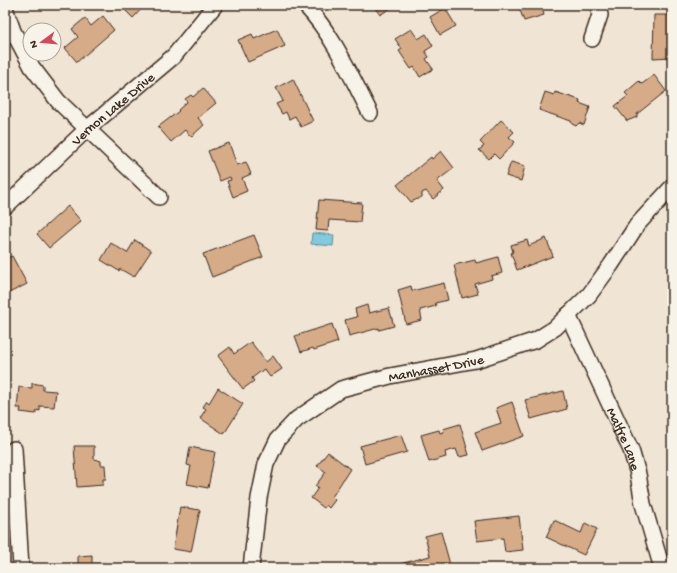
<svg xmlns="http://www.w3.org/2000/svg" width="677" height="573" font-family="'Gochi Hand',sans-serif">
<style>
.water{fill:#80cbe0;stroke:#648b92}
.building{fill:#d6ab88;stroke:#3b2a1e}
.lines{fill:none;stroke-linecap:round;stroke-linejoin:round}
.minor-casing{stroke:#3b2a1e;stroke-width:18}
.minor{stroke:#f7f3e8;stroke-width:15}
.labels{text-anchor:middle;stroke-width:3.5;stroke-linejoin:round;paint-order:stroke}
.street-label{font-size:14px;fill:#3b2a1e;stroke:#f7f3e8}
</style>
<rect width="100%" height="100%" fill="#f0e5d5"/>
<filter id="ink" filterUnits="userSpaceOnUse"><feTurbulence type="fractalNoise" baseFrequency=".025" numOctaves="2"/><feDisplacementMap in="SourceGraphic" scale="8" xChannelSelector="R" yChannelSelector="G"/><feConvolveMatrix kernelMatrix="1 2 1 2 8 2 1 2 1" color-interpolation-filters="sRGB"/></filter>
<g filter="url(#ink)">
<!-- water -->
<path class="water" d="M 312,233 L 334,235 L 333,246 L 311,244 Z"/>
<!-- building -->
<path class="building" d="M 120,5 L 145,5 L 133,18 Z
M 373,5 L 395,5 L 380,15 Z
M 518,5 L 541,5 L 544,15 L 524,21 Z
M 445,8 L 456,26 L 440,35 L 430,17 Z
M 654,15 L 672,15 L 672,57 L 653,58 Z
M 103,16 L 114,30 L 77,62 L 65,48 L 78,37 L 72,29 L 85,18 L 91,26 Z
M 277,29 L 285,46 L 248,62 L 238,40 L 252,34 L 254,39 Z
M 411,29 L 418,39 L 426,34 L 433,46 L 425,51 L 429,57 L 426,59 L 433,69 L 420,77 L 414,67 L 411,69 L 399,51 L 402,49 L 395,39 Z
M 654,75 L 666,91 L 637,114 L 637,117 L 627,121 L 615,106 L 628,96 L 625,93 L 639,81 L 642,84 Z
M 293,79 L 313,121 L 301,127 L 295,116 L 289,119 L 286,112 L 282,114 L 276,104 L 283,101 L 276,88 Z
M 203,88 L 216,103 L 198,118 L 204,125 L 191,137 L 185,130 L 171,142 L 158,127 L 179,111 L 178,110 L 187,102 L 185,99 L 191,95 L 193,97 Z
M 545,92 L 554,95 L 555,92 L 580,100 L 579,103 L 590,107 L 584,125 L 579,123 L 576,126 L 572,124 L 571,121 L 539,110 Z
M 5,117 L 6,117 L 7,142 L 5,142 Z
M 501,120 L 514,132 L 509,137 L 515,142 L 499,159 L 494,154 L 489,159 L 479,150 L 484,146 L 480,142 Z
M 229,143 L 237,165 L 246,162 L 251,174 L 242,178 L 247,191 L 233,197 L 227,181 L 231,180 L 230,177 L 220,181 L 208,151 Z
M 441,151 L 454,168 L 437,181 L 444,190 L 433,199 L 426,191 L 422,193 L 422,197 L 411,202 L 397,185 L 431,157 L 432,159 Z
M 511,162 L 525,166 L 521,181 L 506,176 Z
M 319,200 L 362,203 L 360,222 L 329,220 L 328,231 L 316,230 Z
M 68,206 L 81,221 L 49,248 L 37,234 Z
M 254,235 L 263,257 L 212,277 L 203,254 Z
M 546,238 L 553,256 L 517,270 L 511,253 L 513,252 L 511,245 L 527,240 L 529,246 Z
M 135,240 L 151,251 L 134,277 L 120,269 L 119,271 L 101,260 L 111,243 L 127,253 Z
M 12,256 L 27,284 L 5,295 L 5,259 Z
M 498,257 L 502,273 L 491,276 L 492,279 L 475,284 L 478,294 L 462,298 L 454,265 L 475,260 L 476,263 Z
M 444,283 L 448,300 L 435,303 L 436,306 L 420,310 L 422,320 L 406,324 L 398,290 L 411,286 L 412,291 Z
M 367,305 L 369,313 L 389,308 L 394,326 L 379,330 L 379,328 L 349,336 L 345,320 L 357,317 L 355,309 Z
M 332,324 L 338,342 L 314,350 L 313,348 L 301,352 L 295,336 Z
M 251,342 L 266,362 L 273,356 L 282,369 L 270,377 L 264,369 L 252,378 L 254,381 L 243,389 L 218,356 L 230,347 L 234,354 Z
M 32,383 L 43,385 L 43,390 L 56,391 L 54,407 L 40,406 L 40,411 L 37,410 L 36,414 L 20,412 L 21,408 L 17,408 L 19,387 L 32,388 Z
M 218,388 L 243,404 L 224,434 L 200,418 L 206,409 L 203,407 L 207,401 L 209,403 Z
M 563,391 L 567,409 L 531,419 L 525,400 Z
M 512,402 L 524,436 L 482,451 L 475,432 L 501,423 L 496,408 Z
M 460,424 L 469,455 L 459,457 L 456,449 L 445,452 L 446,457 L 429,462 L 421,435 L 439,430 L 440,433 L 444,432 L 443,429 Z
M 401,435 L 407,452 L 365,464 L 360,446 Z
M 74,446 L 94,446 L 94,459 L 101,461 L 101,465 L 105,465 L 106,479 L 103,479 L 103,485 L 77,487 Z
M 190,447 L 215,452 L 208,488 L 187,484 L 191,466 L 187,465 Z
M 328,452 L 350,469 L 332,497 L 335,500 L 329,508 L 326,505 L 324,508 L 311,498 L 318,488 L 315,486 L 326,472 L 317,466 Z
M 180,507 L 200,510 L 191,552 L 173,549 Z
M 519,516 L 523,550 L 505,552 L 503,538 L 477,541 L 474,521 Z
M 554,520 L 581,533 L 585,523 L 597,529 L 584,555 L 546,537 Z
M 441,532 L 451,568 L 401,568 L 400,564 L 430,556 L 425,536 Z
M 92,555 L 92,564 L 106,563 L 106,568 L 46,568 L 46,566 L 78,564 L 78,556 Z"/>
<g class="lines">
<defs>
<g id="minor">
<path d="M 305,5 C 334,36 351,76 370,113"/>
<path d="M 5,8 L 13,31 L 32,67 L 58,101 L 159,197"/>
<path d="M 592,39 L 600,15 L 598,5"/>
<path id="s1" d="M 5,207 L 87,129 L 174,56 L 215,5"/>
<path id="s2" d="M 568,315 L 631,450 L 638,474 L 643,504 L 662,568"/>
<path d="M 14,449 L 21,568"/>
<path id="s3" d="M 251,568 L 259,498 L 266,464 L 278,439 L 297,419 L 341,389 L 390,376 L 476,360 L 536,340 L 555,328 L 589,295 L 611,265 L 637,225 L 672,187"/>
</g>
</defs>
<!-- minor casing -->
<use href="#minor" class="minor-casing"/>
<!-- minor -->
<use href="#minor" class="minor"/>
</g>
</g>
<g class="labels">
<!-- street labels -->
<g class="street-label">
<text dy="5" stroke="none"><textPath href="#s1" startOffset="146">Vernon Lake Drive</textPath></text>
<text dy="5" stroke="none"><textPath href="#s3" startOffset="311">Manhasset Drive</textPath></text>
<text dy="5" stroke="none"><textPath href="#s2" startOffset="136">Malfre Lane</textPath></text>
</g>
</g>
<!-- margin -->
<rect width="677" height="573" fill="none" stroke="#f7f3e8" stroke-width="20"/>
<rect x="10" y="10" width="657" height="553" fill="none" stroke="#3b2a1e" stroke-width="1.5" filter="url(#ink)"/>
<!-- north arrow -->
<g transform="translate(42 42) rotate(254)"><circle r="19" fill="#f7f3e8" stroke="#aca397"/>
<path d="M0-3L7 15L0 10L-7 15Z" fill="#d1495b"/>
<text y="-6" font-size="11" font-weight="bold" text-anchor="middle" fill="#3b2a1e">N</text>
</g>
</svg>
